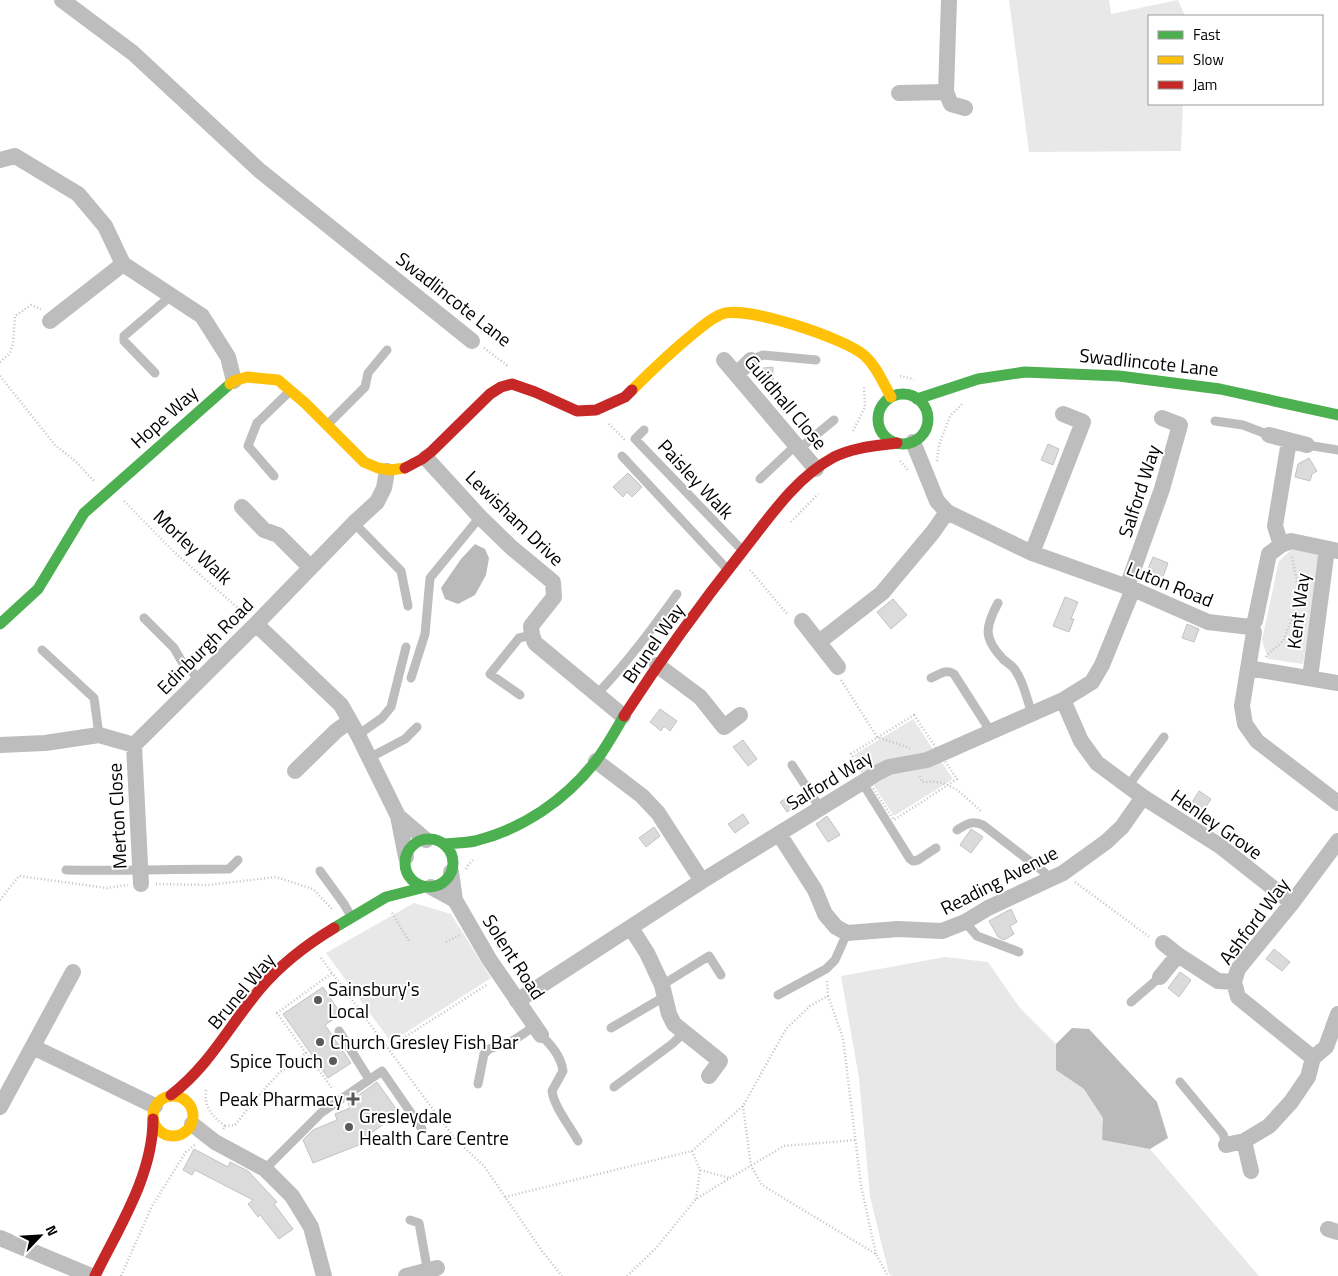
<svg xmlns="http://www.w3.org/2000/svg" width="1338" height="1276" font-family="'Titillium Web',sans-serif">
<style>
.green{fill:#e8e8e8}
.water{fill:#bababa}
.building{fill:#dbdbdb;stroke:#c3c3c3}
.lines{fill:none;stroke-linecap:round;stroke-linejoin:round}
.path{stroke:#c2c2c2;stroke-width:2.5;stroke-dasharray:1 2.5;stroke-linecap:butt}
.lane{stroke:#bdbdbd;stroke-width:9}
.street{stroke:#bdbdbd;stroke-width:16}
.fast{stroke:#4caf50;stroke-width:11}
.slow{stroke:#ffc107;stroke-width:11}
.jam{stroke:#c62828;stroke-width:11}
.poi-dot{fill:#595959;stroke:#fff;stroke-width:2}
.labels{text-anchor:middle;stroke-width:4;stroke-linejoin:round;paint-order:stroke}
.street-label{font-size:19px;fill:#000;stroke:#fff}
.poi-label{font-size:19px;fill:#000;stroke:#fff;text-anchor:start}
</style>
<rect width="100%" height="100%" fill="#fff"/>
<!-- green -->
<path class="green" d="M 1009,0 L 1109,0 L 1111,14 L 1178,0 L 1185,16 L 1149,16 L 1149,104 L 1183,104 L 1181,151 L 1029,152 Z
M 1292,549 L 1321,554 L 1303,664 L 1268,659 L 1262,640 L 1279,561 Z
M 913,719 L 953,779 L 894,816 L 854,755 Z
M 414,903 L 451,914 L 491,978 L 391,1042 L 326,953 Z
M 945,957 L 988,962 L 1020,1008 L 1056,1044 L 1056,1070 L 1084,1089 L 1104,1118 L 1102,1140 L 1150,1149 L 1259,1276 L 892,1276 L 889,1274 L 870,1197 L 859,1078 L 841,976 Z"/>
<!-- water -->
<path class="water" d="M 475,544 L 485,549 L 489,558 L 486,575 L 475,595 L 458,604 L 445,599 L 441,588 L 461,559 Z
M 1072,1028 L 1089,1029 L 1157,1102 L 1168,1138 L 1150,1149 L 1102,1140 L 1103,1118 L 1084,1089 L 1056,1070 L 1056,1044 Z"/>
<!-- building -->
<path class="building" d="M 773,367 L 773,382 L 767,382 L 764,386 L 754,377 L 763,368 Z
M 1048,444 L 1059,449 L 1053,465 L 1041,460 Z
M 1309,458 L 1317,471 L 1312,474 L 1310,481 L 1295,477 L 1298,464 Z
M 628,473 L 642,487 L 632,497 L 627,492 L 623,497 L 613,487 Z
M 1153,557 L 1168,563 L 1161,582 L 1145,576 Z
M 1065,597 L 1078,602 L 1071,619 L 1074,619 L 1069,632 L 1053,626 Z
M 893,599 L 907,615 L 891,629 L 877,612 Z
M 1187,624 L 1199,629 L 1194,642 L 1182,638 Z
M 660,709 L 677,721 L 670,731 L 664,726 L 661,731 L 650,722 Z
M 743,740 L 757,759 L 748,766 L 733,747 Z
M 1199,791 L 1211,799 L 1199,817 L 1188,809 Z
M 790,796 L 796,806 L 787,812 L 780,802 Z
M 743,814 L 749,823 L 735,833 L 728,824 Z
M 827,816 L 840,835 L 828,842 L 816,824 Z
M 654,827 L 660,836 L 646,847 L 639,838 Z
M 971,829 L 983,837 L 971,853 L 960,845 Z
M 1011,909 L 1017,922 L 1010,926 L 1014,934 L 1004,940 L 998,937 L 989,921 Z
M 1274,949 L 1290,962 L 1282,971 L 1266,959 Z
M 1180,972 L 1191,980 L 1179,997 L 1168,988 Z
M 323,987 L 341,1014 L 325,1025 L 351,1063 L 328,1078 L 283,1014 Z
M 377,1082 L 399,1113 L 363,1139 L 364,1143 L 313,1163 L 303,1140 L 313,1130 L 337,1120 L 335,1114 L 350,1108 L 348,1103 Z
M 194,1149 L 228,1167 L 230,1162 L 248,1171 L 277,1202 L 274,1204 L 293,1229 L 279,1239 L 260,1215 L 258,1217 L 248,1204 L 253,1200 L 195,1170 L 192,1175 L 183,1170 Z"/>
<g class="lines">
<!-- path -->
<path class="path" d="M 484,348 L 508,366
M 0,362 L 10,353 L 13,344 L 15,316 L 31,305 L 41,309
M 0,376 L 55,445 L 75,461 L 94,481
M 900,376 L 914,379
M 609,424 L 625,440
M 853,431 L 865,407 L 864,387
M 900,461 L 908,470
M 937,461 L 939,445 L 950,416 L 962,404
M 124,501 L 172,550 L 246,615
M 791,522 L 818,494
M 1292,557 L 1298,587 L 1297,593
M 750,570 L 788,615
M 1266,657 L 1267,655 L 1283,641 L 1293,616
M 841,680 L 877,737 L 910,748
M 914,715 L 957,779 L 894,820 L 851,754 Z
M 920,776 L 922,782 C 952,779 961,794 982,812
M 466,869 L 468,865 L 473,860
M 1075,882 L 1151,938
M 156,884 L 208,885 L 276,877 L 313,889 L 332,909
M 0,900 L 19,876 L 107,888 L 128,885
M 392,913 L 409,941
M 446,942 L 460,935
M 321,958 L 455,1139 L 484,1166 L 542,1251 L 562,1276
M 828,996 L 843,1038 L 861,1186 L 876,1254
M 388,1048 L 488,984
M 306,1053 L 332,1088
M 206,1090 C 204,1108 212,1116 225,1126 L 222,1131
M 743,1106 L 751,1166 L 762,1185 L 876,1254 L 888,1276
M 225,1126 L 235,1125 L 253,1102 L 279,1073 L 306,1053 L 277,1013 L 332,973
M 692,1151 L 700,1170 L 730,1178
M 505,1197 L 692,1151 L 743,1106 L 786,1029 L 810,1006 L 828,996 L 827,980
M 696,1199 L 700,1170
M 121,1276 L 152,1206 L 186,1152 L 196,1144
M 627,1276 L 656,1248 L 696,1199 L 730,1178 L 784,1146 L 856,1140"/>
<!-- lane -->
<path class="lane" d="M 751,360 L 763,355 L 816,360
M 155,373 L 124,341 L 124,336 L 172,295
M 1215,421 L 1243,425 L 1269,435
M 328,424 L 365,387 L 368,373 L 387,350
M 644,430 L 635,439 L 742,550
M 1307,445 L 1338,450
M 799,449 L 834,420
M 622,456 L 728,570
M 274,476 L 248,446 L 257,423 L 289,392
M 760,479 L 796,445
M 354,523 L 401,571 L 408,606
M 998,603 C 985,627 983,638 1003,659 C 1007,663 1012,665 1015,670 C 1024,682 1027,700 1032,714
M 144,618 L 174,648 L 182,662 L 200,680
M 42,650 L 94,698 L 99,735
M 411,678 L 425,634 L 430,578 L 480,517
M 931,678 C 939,675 946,668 954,674 L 991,732
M 597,694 C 627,663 652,629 677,594
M 520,695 L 490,674 L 519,638 L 532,635
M 358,735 L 382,718 L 391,707 L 406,647
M 369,758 L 405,739 L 417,727
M 792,765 L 820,808
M 862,782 L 910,859 L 913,861 L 918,860 L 936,848
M 1128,786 L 1164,737
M 957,830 C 967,824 972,820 983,825 L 1044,872 L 1049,880
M 66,870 C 120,871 174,869 229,869 L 238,860
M 320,871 L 344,904 L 351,916
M 965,922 L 977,936 L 1019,952
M 662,985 L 709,956 L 721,975
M 778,995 L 826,969 L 835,960 L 847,933
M 1131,1002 L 1160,977
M 611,1028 L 664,997
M 339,1031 L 369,1079
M 541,1035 C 551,1045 561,1056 563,1071 L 552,1091 C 554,1107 570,1126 578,1141
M 1180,1082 L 1223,1134 L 1226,1145
M 478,1084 L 484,1054 L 489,1049 L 514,1040 L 535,1026
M 614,1087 L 672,1044 L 685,1032
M 265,1169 L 321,1113 L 382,1071 L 422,1129
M 410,1220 L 419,1223 L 428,1273"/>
<!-- street -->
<path class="street" d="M 62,0 L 133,53 L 259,170 L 472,341
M 946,92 L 951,104 L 965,108
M 899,93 L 946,92 L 949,0
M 0,160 L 15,156 L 78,194 L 105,226 L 123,264 L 202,316 L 228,357 L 234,381
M 50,321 L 123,264
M 724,360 L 816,469
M 737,374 L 751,360
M 1269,435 L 1307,445
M 913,442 L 937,501 L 947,512 L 1032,553 L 1133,589 L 1208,622 L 1250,627 L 1254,632 L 1242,706 L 1245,724 L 1257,741 L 1338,803
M 426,458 L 480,517 L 512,548 L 553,582 L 554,597 L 531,626 L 532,635 L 535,643 L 623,716
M 242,507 L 264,530 L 278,535 L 310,567
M 1281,545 L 1275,526 L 1289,441
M 1032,553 L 1083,422 L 1063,414
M 1127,587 L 1162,489 L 1180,425 L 1162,418
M 802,621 L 838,667
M 256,624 L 341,705 L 358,735 L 398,816 L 406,857
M 1250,627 L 1255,621 L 1269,554 L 1281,545 L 1291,541 L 1338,551
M 819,642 L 882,593 L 933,532 L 947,512
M 657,665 L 700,697 L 724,727 L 740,715
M 1248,668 L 1338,683
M 1310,678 L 1327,549
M 1063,700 L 1081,741 L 1097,763 L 1143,797 L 1220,846 L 1292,903
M 0,745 L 45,743 L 99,735 L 134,745
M 134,745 L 256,624 L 354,523 L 377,502 L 384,488 L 387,471
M 134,745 L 141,884
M 596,761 L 642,796 L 658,813 L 702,881
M 295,771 L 336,731 L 350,721
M 398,816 L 426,840
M 779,834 L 815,890 L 825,914 L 836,927 L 847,933 L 898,929 L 942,931 L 965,922 L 988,908 L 1063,873 L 1106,842 L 1122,827 L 1143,797
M 451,872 L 455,900 L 489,959 L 541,1035
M 431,887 L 455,900
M 631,928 L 647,953 L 662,985 L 669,1014 L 674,1024 L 720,1061 L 709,1076
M 1163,943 L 1178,955 L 1218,981 L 1234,982
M 1160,977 L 1178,955
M 517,1001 L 702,881 L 879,772 L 889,767 L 927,760 L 1063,700 L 1092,682 L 1102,665 L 1133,589
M 33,1047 L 155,1106
M 1313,1058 L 1238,997 L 1234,982 L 1238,969 L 1292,903 L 1338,841
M 0,1107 L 73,972
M 192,1124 L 215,1142 L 265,1169 L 292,1196 L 311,1227 L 324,1276
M 1244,1141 L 1251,1171
M 1226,1145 L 1244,1141 L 1269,1126 L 1291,1102 L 1308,1077 L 1313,1058 L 1326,1047 L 1338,1014
M 1328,1229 L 1338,1232
M 0,1238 L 91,1276
M 406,1276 L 437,1268"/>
<!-- fast -->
<path class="fast" d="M878 419a25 25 0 1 1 50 0a25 25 0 1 1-50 0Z
M 917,399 L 978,379 L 1025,372 L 1119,376 L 1220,389 L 1338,415
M 0,624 L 38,589 L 84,513 L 230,384
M405 863a24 24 0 1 1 48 0a24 24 0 1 1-48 0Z
M 444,844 C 454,843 465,843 475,841 C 523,829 565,800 595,762 C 606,748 615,731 624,716
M 334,928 L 386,897 L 425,887"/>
<!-- slow -->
<path class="slow" d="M 230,384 L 234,381 L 247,377 L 278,380 L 305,403 L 364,462 L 378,468 L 390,470 L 405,468
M 632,390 C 652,370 672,351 694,333 C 703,326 711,318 722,314 C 745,305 845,338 865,356 C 877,367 883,383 891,397
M153 1116a20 20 0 1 1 40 0a20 20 0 1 1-40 0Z"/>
<!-- jam -->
<path class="jam" d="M 405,468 L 422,459 L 432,451 L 490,394 L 501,387 L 512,384 L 535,392 L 577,411 L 596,410 L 625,397 L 632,390
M 624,716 C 661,659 700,605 742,552 C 769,518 795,478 834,457 C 854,447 876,446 897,443
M 171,1095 C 210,1065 229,1026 260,989 C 281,964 306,945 334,928
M 95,1276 C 119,1227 153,1175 153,1119"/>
</g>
<!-- markers -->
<g class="poi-dot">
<circle cx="318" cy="1000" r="5"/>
<circle cx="320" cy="1042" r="5"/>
<circle cx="333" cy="1061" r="5"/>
<path d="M350.5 1091.5h5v5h5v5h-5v5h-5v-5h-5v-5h5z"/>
<circle cx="349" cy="1127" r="5"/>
</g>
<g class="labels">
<!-- street labels -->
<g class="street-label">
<text transform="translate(454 299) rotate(38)" y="7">Swadlincote Lane</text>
<text transform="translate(1149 362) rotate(6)" y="7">Swadlincote Lane</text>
<text transform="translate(786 402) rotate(50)" y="7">Guildhall Close</text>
<text transform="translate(164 417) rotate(-42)" y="7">Hope Way</text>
<text transform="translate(696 479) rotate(47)" y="7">Paisley Walk</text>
<text transform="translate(1139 491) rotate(-72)" y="7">Salford Way</text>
<text transform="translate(515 518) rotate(44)" y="7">Lewisham Drive</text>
<text transform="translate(193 547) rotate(43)" y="7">Morley Walk</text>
<text transform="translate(1170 584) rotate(22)" y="7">Luton Road</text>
<text transform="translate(1298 611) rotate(-83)" y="7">Kent Way</text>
<text transform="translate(653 643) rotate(-55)" y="7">Brunel Way</text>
<text transform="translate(205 646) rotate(-45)" y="7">Edinburgh Road</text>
<text transform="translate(829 780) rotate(-31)" y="7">Salford Way</text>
<text transform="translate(117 816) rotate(-93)" y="7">Merton Close</text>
<text transform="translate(1217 824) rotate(35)" y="7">Henley Grove</text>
<text transform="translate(999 880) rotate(-27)" y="7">Reading Avenue</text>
<text transform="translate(1254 921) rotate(-53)" y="7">Ashford Way</text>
<text transform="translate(514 957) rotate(57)" y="7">Solent Road</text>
<text transform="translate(241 991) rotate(-50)" y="7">Brunel Way</text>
</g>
<!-- poi labels -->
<g class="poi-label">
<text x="328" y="996">Sainsbury's<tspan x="328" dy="22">Local</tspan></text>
<text x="330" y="1049">Church Gresley Fish Bar</text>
<text x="323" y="1068" text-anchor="end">Spice Touch</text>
<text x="343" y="1106" text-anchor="end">Peak Pharmacy</text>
<text x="359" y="1123">Gresleydale<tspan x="359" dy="22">Health Care Centre</tspan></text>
</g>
</g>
<!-- legend -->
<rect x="1148" y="15" width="175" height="90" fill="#ffffff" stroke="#999999"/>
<rect x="1158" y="31" width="25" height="8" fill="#4caf50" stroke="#999999"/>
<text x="1193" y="40" font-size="15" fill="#000000">Fast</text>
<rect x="1158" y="56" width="25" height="8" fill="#ffc107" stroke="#999999"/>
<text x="1193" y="65" font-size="15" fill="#000000">Slow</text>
<rect x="1158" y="81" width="25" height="8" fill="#c62828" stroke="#999999"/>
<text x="1193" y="90" font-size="15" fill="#000000">Jam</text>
<!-- north arrow -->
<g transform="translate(40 1236) rotate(65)" stroke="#ffffff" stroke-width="4" paint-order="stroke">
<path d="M0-4L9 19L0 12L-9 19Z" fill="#000000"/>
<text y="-8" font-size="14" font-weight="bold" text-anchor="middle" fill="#000000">N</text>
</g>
</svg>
